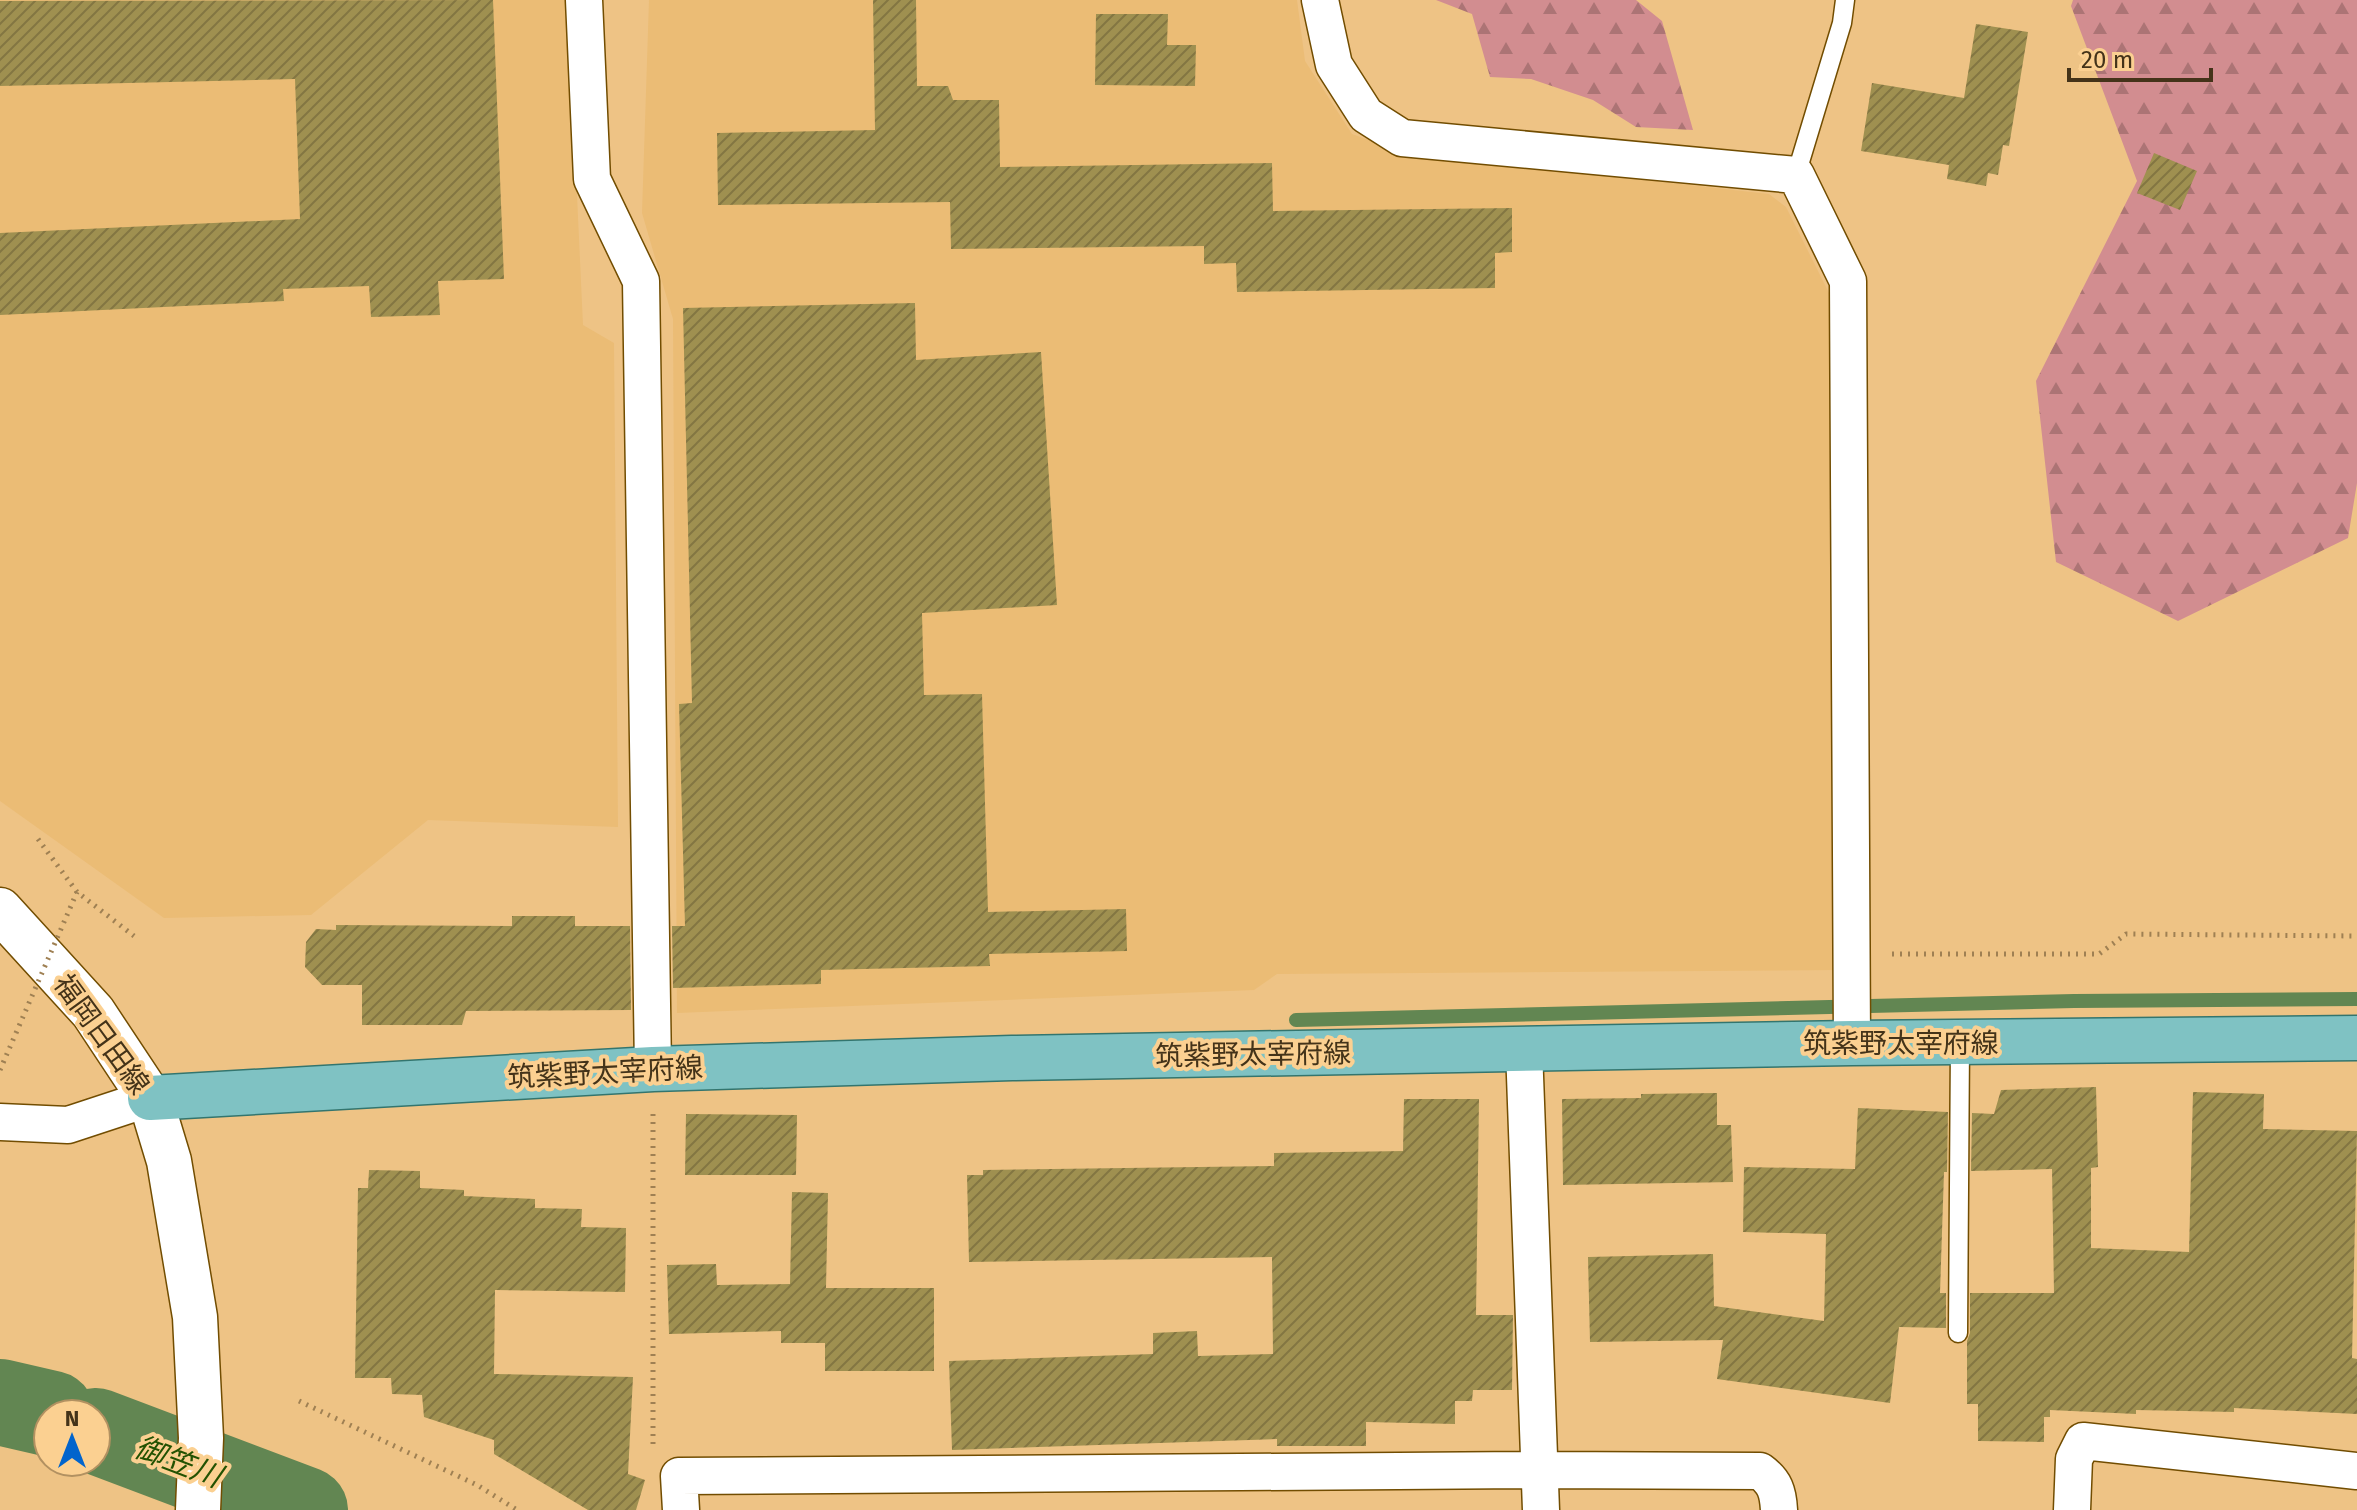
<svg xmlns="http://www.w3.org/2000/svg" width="2357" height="1510" font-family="'Fira Sans','Noto Sans JP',sans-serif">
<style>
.built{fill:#ebbc75}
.forest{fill:url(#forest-firs)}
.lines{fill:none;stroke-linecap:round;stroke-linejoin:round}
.stream{stroke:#628652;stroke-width:14}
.river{stroke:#628652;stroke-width:86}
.building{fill:url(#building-hatch)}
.lane-casing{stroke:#724d01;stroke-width:21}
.street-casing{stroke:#724d01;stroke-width:39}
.secondary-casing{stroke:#724d01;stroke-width:47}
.primary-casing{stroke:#33756e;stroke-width:47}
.path{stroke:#9f8053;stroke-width:5;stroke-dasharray:2 6;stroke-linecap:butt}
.lane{stroke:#fff;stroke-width:18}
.street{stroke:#fff;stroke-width:36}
.secondary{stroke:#fff;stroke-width:44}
.primary{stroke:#7fc2c3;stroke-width:44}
.path-bridge{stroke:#9f8053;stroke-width:5;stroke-dasharray:2 6;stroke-linecap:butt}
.labels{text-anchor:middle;stroke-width:8;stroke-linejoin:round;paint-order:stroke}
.street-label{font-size:28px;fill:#443319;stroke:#fbd091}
.water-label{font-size:30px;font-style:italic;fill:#235202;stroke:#fbd091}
</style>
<defs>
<pattern id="forest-firs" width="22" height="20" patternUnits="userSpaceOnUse" patternTransform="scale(2)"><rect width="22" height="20" fill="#d28d90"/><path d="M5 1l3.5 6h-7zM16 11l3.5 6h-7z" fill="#ac7475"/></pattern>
<pattern id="building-hatch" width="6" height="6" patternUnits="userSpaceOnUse" patternTransform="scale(2)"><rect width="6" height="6" fill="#9f9050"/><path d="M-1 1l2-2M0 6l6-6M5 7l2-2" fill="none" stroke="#837642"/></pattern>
</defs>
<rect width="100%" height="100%" fill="#eec385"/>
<!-- built -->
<path class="built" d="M 0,0 L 568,0 L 583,325 L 614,343 L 618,827 L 428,820 L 311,915 L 164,918 L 0,801 Z
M 649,0 L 1297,0 L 1305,61 L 1352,134 L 1404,153 L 1769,194 L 1786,207 L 1829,293 L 1835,970 L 1277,974 L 1254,990 L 677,1013 L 673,319 L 642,213 Z"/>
<!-- forest -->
<path class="forest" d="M 1436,0 L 1636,0 L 1662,21 L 1693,130 L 1636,127 L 1593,100 L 1531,79 L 1490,77 L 1472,14 Z
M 2073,0 L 2357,0 L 2357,483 L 2348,538 L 2178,621 L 2056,562 L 2036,381 L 2137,181 L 2071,6 Z"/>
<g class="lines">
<!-- stream -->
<path class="stream" d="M 1296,1020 L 2074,1001 L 2357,999"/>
<!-- river -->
<path class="river" d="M 0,1402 L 52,1414
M 96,1431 L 305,1510"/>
</g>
<!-- building -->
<path class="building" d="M 493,0 L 504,279 L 438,281 L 440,315 L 371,317 L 369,286 L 283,289 L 284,301 L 0,315 L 0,233 L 300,219 L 295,79 L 0,86 L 0,1 Z
M 873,0 L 916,0 L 917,86 L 948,86 L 953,100 L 999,100 L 1000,167 L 1272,163 L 1273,211 L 1512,208 L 1512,252 L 1495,253 L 1495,288 L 1237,292 L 1236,263 L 1204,264 L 1204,246 L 951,249 L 950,202 L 718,205 L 717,133 L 875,130 Z
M 1096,14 L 1168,14 L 1167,45 L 1196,45 L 1195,86 L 1095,85 Z
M 1976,24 L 2028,32 L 2009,146 L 2003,145 L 1998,175 L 1988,173 L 1986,186 L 1947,179 L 1949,165 L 1861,151 L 1872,83 L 1964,98 Z
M 2154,153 L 2197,171 L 2180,210 L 2137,193 Z
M 915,303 L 916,360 L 1041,352 L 1057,605 L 922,613 L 924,695 L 982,694 L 988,912 L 1126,909 L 1127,951 L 989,954 L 990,966 L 821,970 L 821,984 L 673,988 L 672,926 L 685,926 L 679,704 L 692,703 L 683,308 Z
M 512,916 L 575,916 L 575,926 L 630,926 L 631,1010 L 466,1011 L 462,1025 L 362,1025 L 362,985 L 322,985 L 305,967 L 306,942 L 316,929 L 336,930 L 336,925 L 512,926 Z
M 2096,1087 L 2098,1167 L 2091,1168 L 2091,1248 L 2189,1252 L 2193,1092 L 2264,1094 L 2263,1129 L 2357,1131 L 2352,1358 L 2357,1359 L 2357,1414 L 2234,1408 L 2234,1412 L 2136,1410 L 2136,1414 L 2050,1410 L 2050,1417 L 2044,1417 L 2044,1442 L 1978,1441 L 1978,1404 L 1967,1404 L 1967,1341 L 1970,1333 L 1970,1293 L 2054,1293 L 2052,1169 L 1971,1171 L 1972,1113 L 1994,1114 L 2001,1090 Z
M 1717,1093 L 1717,1125 L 1731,1125 L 1733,1182 L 1563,1185 L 1562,1099 L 1641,1098 L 1641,1094 Z
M 1404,1099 L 1479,1099 L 1476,1315 L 1513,1315 L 1512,1390 L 1473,1390 L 1472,1401 L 1455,1401 L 1455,1424 L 1366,1422 L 1366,1446 L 1277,1446 L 1277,1439 L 952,1450 L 949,1361 L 1153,1354 L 1153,1333 L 1197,1331 L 1198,1356 L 1273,1354 L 1272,1257 L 969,1262 L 967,1175 L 983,1175 L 983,1170 L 1274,1166 L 1274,1153 L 1403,1151 Z
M 1858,1108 L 1948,1112 L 1947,1172 L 1944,1172 L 1940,1293 L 1946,1293 L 1946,1328 L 1899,1327 L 1890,1403 L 1717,1379 L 1723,1340 L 1590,1342 L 1588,1257 L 1713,1254 L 1714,1306 L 1824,1321 L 1826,1234 L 1743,1232 L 1744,1167 L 1855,1169 Z
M 686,1114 L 797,1115 L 796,1175 L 685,1175 Z
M 369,1170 L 420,1171 L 420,1188 L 464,1190 L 464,1196 L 535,1199 L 535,1208 L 582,1209 L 581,1227 L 626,1228 L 625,1292 L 495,1290 L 494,1374 L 633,1377 L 628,1474 L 645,1480 L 636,1510 L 588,1510 L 494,1454 L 494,1440 L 424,1417 L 422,1395 L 392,1394 L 391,1378 L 355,1378 L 358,1188 L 368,1188 Z
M 792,1192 L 828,1193 L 826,1288 L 934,1288 L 934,1371 L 825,1371 L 825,1343 L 781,1343 L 781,1331 L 669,1334 L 667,1265 L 716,1264 L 717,1285 L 790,1284 Z"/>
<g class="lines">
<defs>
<path id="lane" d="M 1796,175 L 1842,23 L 1845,0
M 1958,1333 L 1960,1043"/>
<path id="street" d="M 584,0 L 592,179 L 641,281 L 653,1069
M 1320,0 L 1334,65 L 1366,115 L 1402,138 L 1796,175 L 1848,281 L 1852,1043
M 1524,1049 L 1541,1510
M 0,1122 L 68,1125 L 150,1098
M 681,1510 L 679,1476 L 1540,1470 L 1760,1471 C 1775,1482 1778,1492 1779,1510
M 2072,1510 L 2074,1459 L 2083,1441 L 2357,1471"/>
<path id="secondary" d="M 0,910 L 93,1012 L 150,1098 L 169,1161 L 195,1317 L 201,1438 L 198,1510"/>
<path id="primary" d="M 150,1098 L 653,1069 L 1012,1058 L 1852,1043 L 2357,1038"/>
</defs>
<!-- lane casing -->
<use href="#lane" class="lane-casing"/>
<!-- street casing -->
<use href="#street" class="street-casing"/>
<!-- secondary casing -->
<use href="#secondary" class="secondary-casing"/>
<!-- primary casing -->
<use href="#primary" class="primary-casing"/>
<!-- path -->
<path class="path" d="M 38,839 L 77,892 L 134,936
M 1892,954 L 2099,954 L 2126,934 L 2357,936
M 0,1070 L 16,1033
M 653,1114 L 653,1444
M 299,1401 L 477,1485 L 517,1510"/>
<!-- lane -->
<use href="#lane" class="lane"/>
<!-- street -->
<use href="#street" class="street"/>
<!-- secondary -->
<use href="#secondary" class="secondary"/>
<!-- primary -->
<use href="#primary" class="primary"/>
<!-- path-bridge -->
<path class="path-bridge" d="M 16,1033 L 77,892"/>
</g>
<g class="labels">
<!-- street labels -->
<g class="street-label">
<text transform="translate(102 1034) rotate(54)" y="10">福岡日田線</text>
<text x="1901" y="1053">筑紫野太宰府線</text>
<text transform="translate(1253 1054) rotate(-1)" y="10">筑紫野太宰府線</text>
<text transform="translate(605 1072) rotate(-3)" y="10">筑紫野太宰府線</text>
</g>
<!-- water labels -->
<g class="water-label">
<text transform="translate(178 1462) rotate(21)" y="10">御笠川</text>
</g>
</g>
<!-- north arrow -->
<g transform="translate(72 1438)"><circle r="38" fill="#fbd091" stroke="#b29161" stroke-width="2"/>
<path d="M0-6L14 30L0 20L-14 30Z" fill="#0264cc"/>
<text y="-12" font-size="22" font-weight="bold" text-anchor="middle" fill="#443319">N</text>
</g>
<!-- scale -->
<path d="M2069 68v12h142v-12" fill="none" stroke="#443319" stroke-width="4"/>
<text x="2081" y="68" font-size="24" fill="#443319" stroke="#fbd091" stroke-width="6" paint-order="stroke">20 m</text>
</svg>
